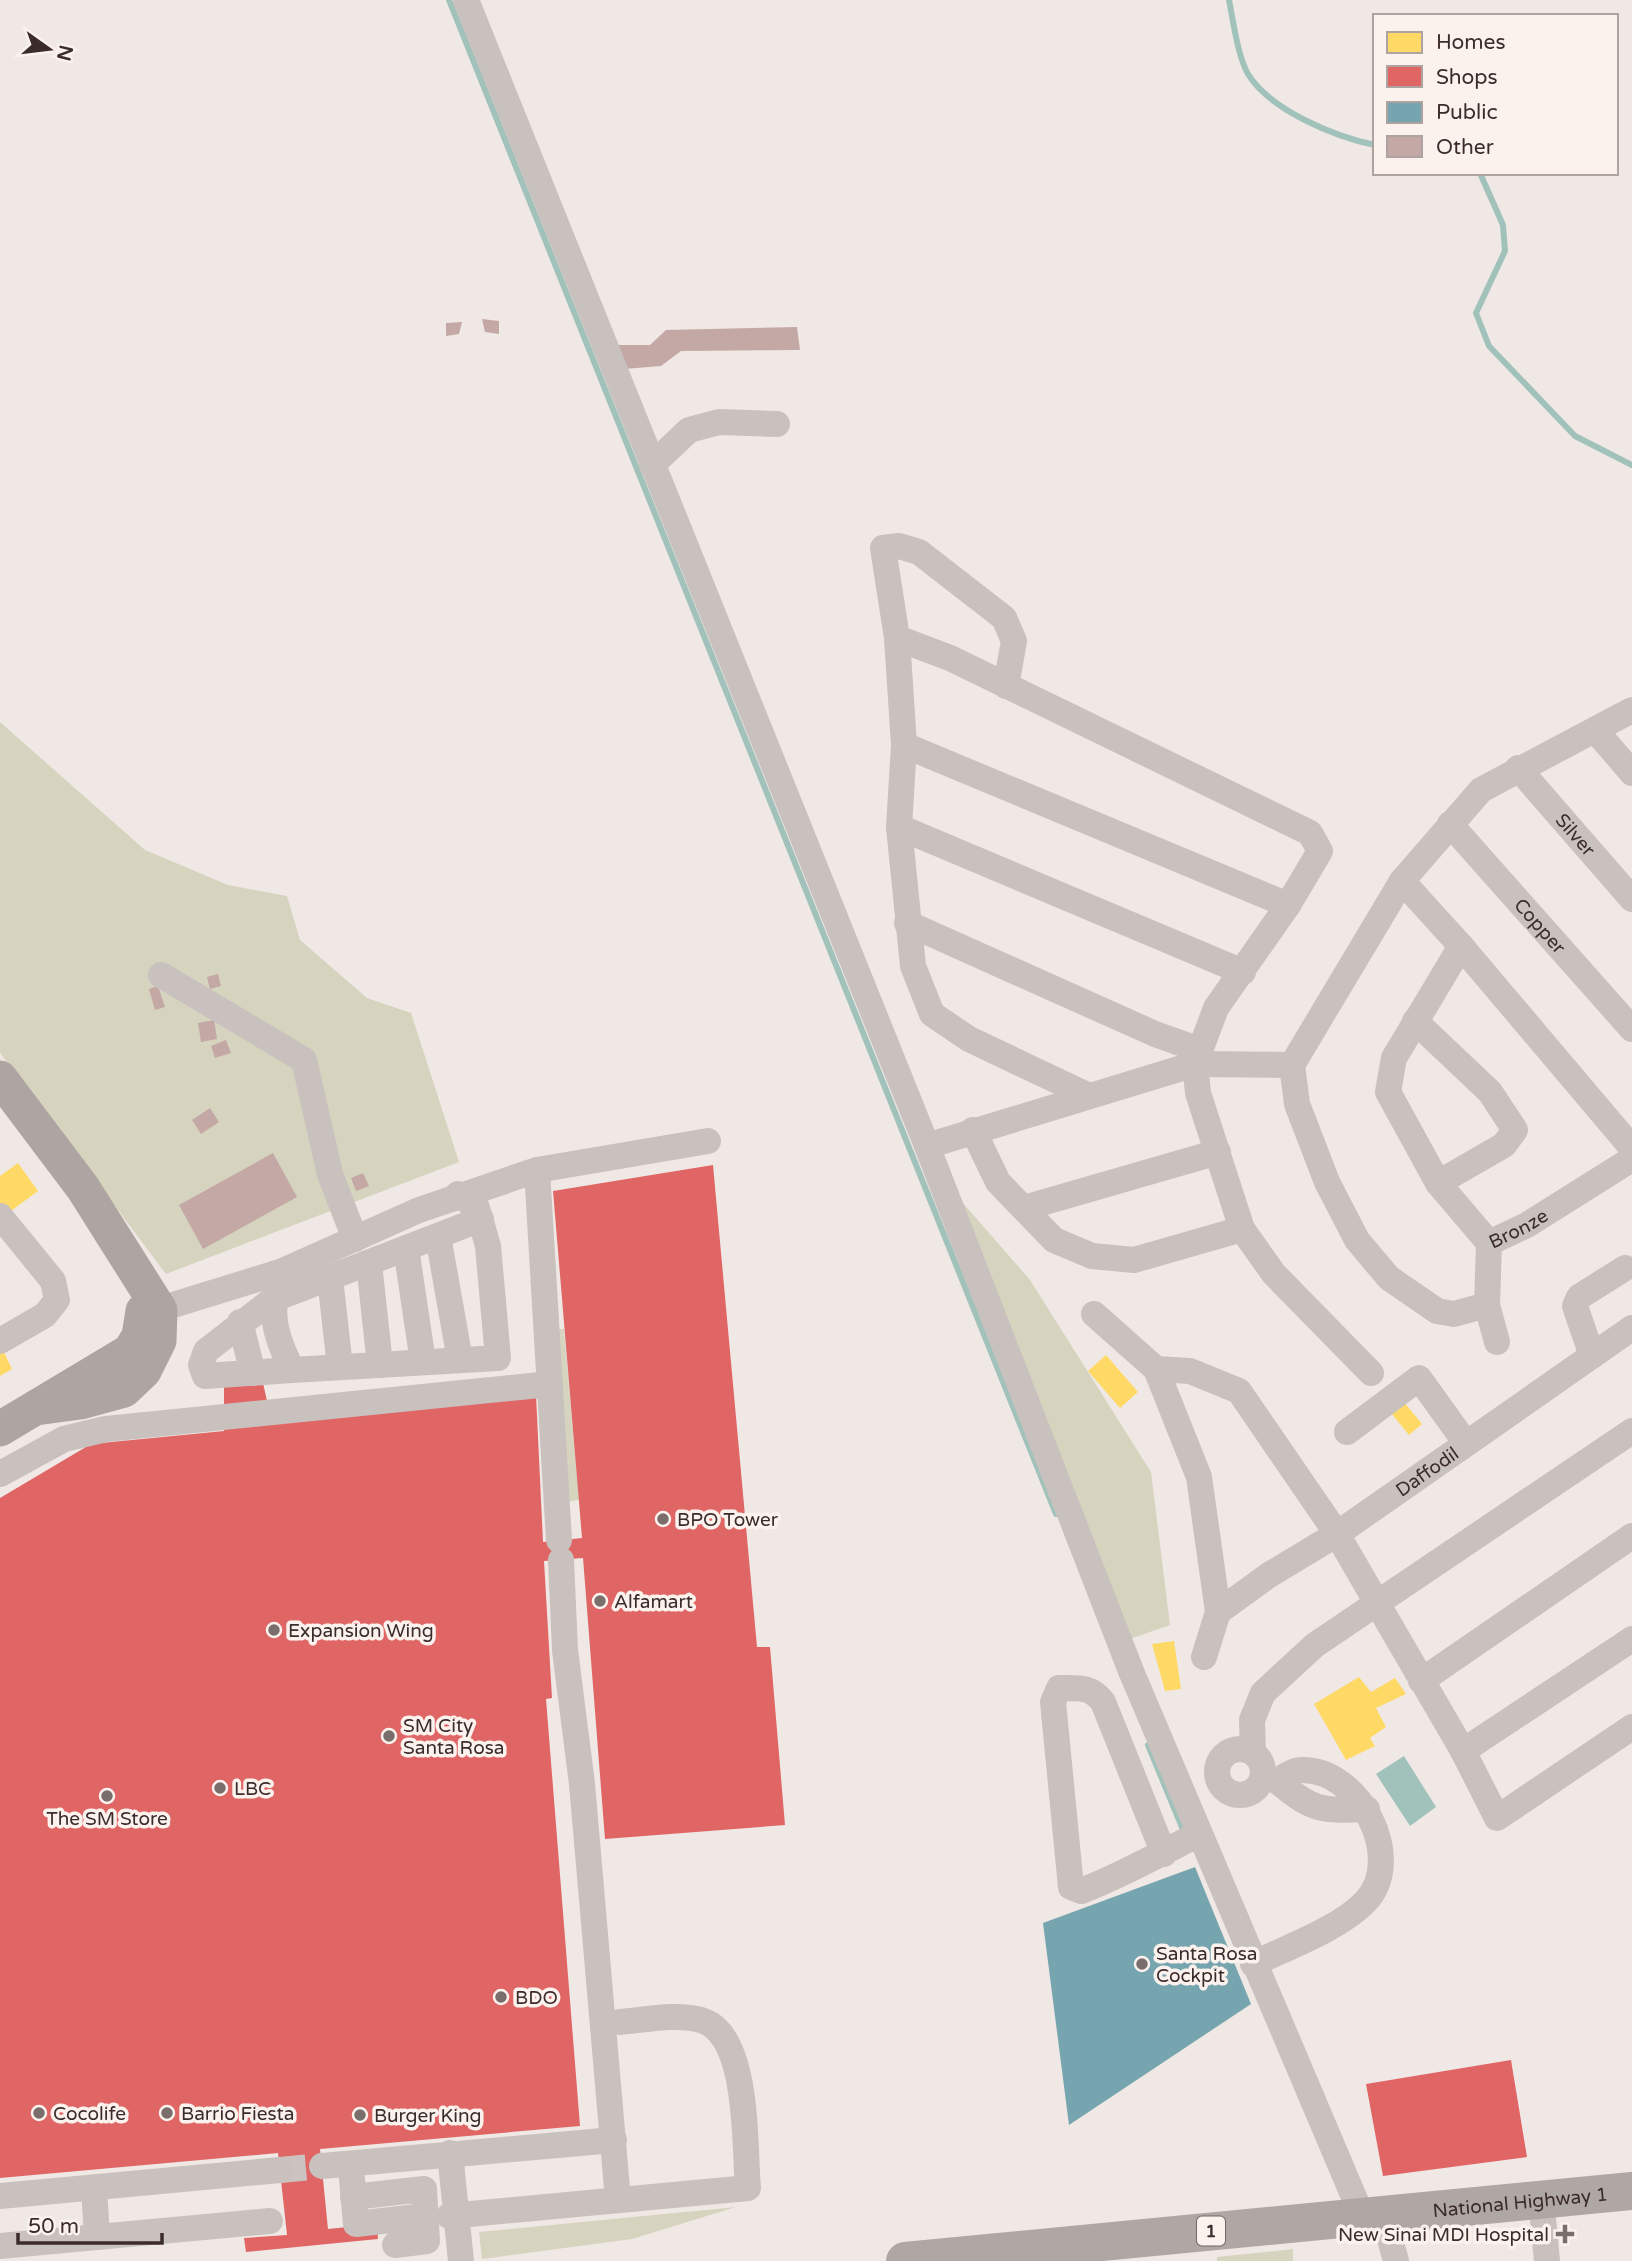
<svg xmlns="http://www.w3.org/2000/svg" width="1632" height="2261" font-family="'Varela Round',sans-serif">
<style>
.green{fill:#d6d4bf}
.water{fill:#a1c2bb}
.homes{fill:#ffd966}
.shops{fill:#e06666}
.public{fill:#76a5af}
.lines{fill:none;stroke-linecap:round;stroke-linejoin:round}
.stream{stroke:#a1c2bb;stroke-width:6}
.building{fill:#c3a8a6}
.minor-tunnel{stroke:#ccc2c0;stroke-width:26;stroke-dasharray:26 13;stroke-linecap:butt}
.minor{stroke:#c9c1be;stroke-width:26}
.major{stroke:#aea5a3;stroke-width:35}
.highway{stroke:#afa7a4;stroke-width:38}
.poi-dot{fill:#7a6e6c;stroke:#fbf2ee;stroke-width:2.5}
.labels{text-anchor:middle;stroke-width:7;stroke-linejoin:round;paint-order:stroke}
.shield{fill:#fbf2ee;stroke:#756766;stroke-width:2}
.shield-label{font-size:18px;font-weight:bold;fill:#3b2c2b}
.street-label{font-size:19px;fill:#3b2c2b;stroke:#fbf2ee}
.poi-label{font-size:19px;fill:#3b2c2b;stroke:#fbf2ee;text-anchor:start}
</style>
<rect width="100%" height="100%" fill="#f0e8e5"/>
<!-- green -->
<path class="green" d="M 0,722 L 145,850 L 228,885 L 287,896 L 300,940 L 367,998 L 411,1013 L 459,1162 L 166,1274 L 0,1053 Z
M 943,1180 L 1030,1280 L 1151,1472 L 1170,1625 L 1127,1640 Z
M 553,1329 L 564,1329 L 579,1500 L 566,1502 Z
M 736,2207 L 632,2239 L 482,2259 L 479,2232 Z
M 1293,2249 L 1293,2261 L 1217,2261 L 1217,2257 Z"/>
<!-- water -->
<path class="water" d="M 1404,1756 L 1436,1807 L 1410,1826 L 1376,1774 Z"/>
<!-- homes -->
<path class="homes" d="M 18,1163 L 38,1191 L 7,1214 L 0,1204 L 0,1176 Z
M 0,1344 L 12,1369 L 0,1376 Z
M 1106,1355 L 1138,1392 L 1120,1408 L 1088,1371 Z
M 1404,1402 L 1422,1424 L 1409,1435 L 1391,1413 Z
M 1174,1641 L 1181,1689 L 1165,1691 L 1152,1644 Z
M 1359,1677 L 1371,1692 L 1395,1678 L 1406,1694 L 1376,1708 L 1386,1727 L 1370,1738 L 1375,1746 L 1346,1760 L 1314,1704 Z"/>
<!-- shops -->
<path class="shops" d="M 713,1165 L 757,1647 L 770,1647 L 785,1825 L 605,1839 L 583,1558 L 544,1561 L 552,1698 L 546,1699 L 580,2126 L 320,2149 L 328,2229 L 377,2224 L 378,2239 L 246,2252 L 244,2238 L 287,2235 L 278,2153 L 0,2178 L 0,1498 L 91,1444 L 224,1431 L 224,1387 L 263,1383 L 271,1419 L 536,1395 L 543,1542 L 582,1538 L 553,1191 Z
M 1511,2060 L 1527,2157 L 1383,2176 L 1366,2084 Z"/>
<!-- public -->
<path class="public" d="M 1195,1867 L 1251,2004 L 1069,2125 L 1043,1923 Z"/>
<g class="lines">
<!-- stream -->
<path class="stream" d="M 449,0 L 1056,1514
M 1229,0 C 1233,20 1238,57 1248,74 C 1270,110 1335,137 1375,145
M 1480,173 L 1503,225 L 1505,251 L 1476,313 L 1489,346 L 1575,436 L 1632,465
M 1148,1745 L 1184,1832"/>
</g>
<!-- building -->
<path class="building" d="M 482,319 L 499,321 L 499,334 L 485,332 Z
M 462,322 L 459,334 L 446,336 L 446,323 Z
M 797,327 L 800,350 L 681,351 L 661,366 L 624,369 L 615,345 L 650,345 L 666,330 Z
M 218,974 L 221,986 L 210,989 L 207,977 Z
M 158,986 L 165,1007 L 155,1010 L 149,989 Z
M 214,1020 L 217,1039 L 201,1042 L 198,1023 Z
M 226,1040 L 231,1053 L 215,1058 L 211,1046 Z
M 210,1108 L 219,1122 L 201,1134 L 192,1120 Z
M 273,1153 L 297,1197 L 203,1249 L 179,1205 Z
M 363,1173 L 369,1186 L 356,1191 L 351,1178 Z"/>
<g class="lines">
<!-- minor-tunnel -->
<path class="minor-tunnel" d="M 280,2170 L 322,2166"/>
<!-- minor -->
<g class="minor">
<path d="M 466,0 L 927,1146 L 1131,1671 L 1362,2216"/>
<path d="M 652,465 L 689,430 L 719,422 L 777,424"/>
<path d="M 897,638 L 950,658 L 1310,833 L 1320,851 L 1288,905 L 1216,1008 L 1195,1064 L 1198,1093 L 1242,1229 L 1274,1274 L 1371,1373"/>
<path d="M 1006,686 L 1014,641 L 1004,618 L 919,552 L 899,546 L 883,548 L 897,638 L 904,745 L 899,827 L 913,966 L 932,1014 L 969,1039 L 1087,1095"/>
<path d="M 1595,730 L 1632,773"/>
<path d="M 904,745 L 1288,905"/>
<path id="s1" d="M 1518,768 L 1632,899"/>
<path id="s2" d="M 1450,824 L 1632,1029"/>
<path d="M 899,827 L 1243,972"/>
<path d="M 1402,881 L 1461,946 L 1632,1148"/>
<path d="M 907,923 L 1155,1034 L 1200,1050"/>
<path d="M 1461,946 L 1394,1058 L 1388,1092 L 1438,1183 L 1489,1243"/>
<path d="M 161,975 L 304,1060 L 330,1174 L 355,1239"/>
<path d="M 1415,1021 L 1490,1092 L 1515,1130 L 1504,1145 L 1438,1183"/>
<path d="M 973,1130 L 998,1182 L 1054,1240 L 1092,1256 L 1134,1260 L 1242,1229"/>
<path d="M 927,1146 L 1195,1064 L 1292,1065"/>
<path d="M 537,1170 L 708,1141"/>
<path d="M 1024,1208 L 1218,1152"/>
<path d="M 0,1216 L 53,1281 L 57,1300 L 45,1315 L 0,1341"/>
<path d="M 438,1236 L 460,1360"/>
<path d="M 406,1248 L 423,1362"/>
<path d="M 369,1263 L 380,1365"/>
<path d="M 280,1272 C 269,1314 274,1333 292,1370 L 498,1358 L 488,1246 L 477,1208 L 458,1194"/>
<path d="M 330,1278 L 340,1367"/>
<path d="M 1487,1305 L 1454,1314 L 1437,1311 L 1389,1278 L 1357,1240 L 1327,1182 L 1297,1104 L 1292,1065 L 1402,881 L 1481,790 L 1632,710"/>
<path d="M 144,1314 L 280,1272 L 419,1210 L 537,1170 L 559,1540"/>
<path d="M 1094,1314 L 1156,1369 L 1199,1477 L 1218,1612 L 1204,1657"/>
<path d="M 240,1322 L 253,1373"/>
<path id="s3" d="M 1497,1342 L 1487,1305 L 1489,1243 L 1527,1225 L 1632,1159"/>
<path d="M 1592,1356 L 1575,1306 L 1579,1297 L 1625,1268"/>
<path d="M 1156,1369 L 1190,1371 L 1239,1391 L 1337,1534 L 1463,1751 L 1497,1818 L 1632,1727"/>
<path d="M 292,1370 L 205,1376 L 201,1365 L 206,1351 L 272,1300 L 481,1219"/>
<path d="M 1347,1432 L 1419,1378 L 1465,1442"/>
<path d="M 0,1474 L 64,1439 L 106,1429 L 550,1384"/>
<path d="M 561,1560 L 565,1650 L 582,1784 L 618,2200"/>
<path id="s4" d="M 1218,1612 L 1269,1575 L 1337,1534 L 1632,1328"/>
<path d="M 1421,1681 L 1632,1536"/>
<circle cx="1240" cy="1772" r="23"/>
<path d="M 1463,1751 L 1632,1639"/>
<path d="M 1253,1752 L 1252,1720 L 1263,1693 L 1315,1645 L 1632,1431"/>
<path d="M 1164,1854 L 1103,1702 C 1091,1686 1078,1688 1059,1688 L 1053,1702 L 1071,1887 L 1081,1891 C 1123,1875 1159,1854 1199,1834"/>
<path d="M 1253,1964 C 1286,1948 1341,1928 1366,1901 C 1406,1858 1359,1768 1301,1770 C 1294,1770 1284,1777 1277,1781 C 1313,1811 1321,1811 1367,1809"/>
<path d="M 450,2153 L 461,2261"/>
<path d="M 322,2166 L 614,2140"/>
<path d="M 352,2179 L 356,2224 L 426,2216"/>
<path d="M 94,2188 L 97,2237"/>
<path d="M 0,2196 L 280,2170"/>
<path d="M 353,2197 L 424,2189 L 427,2241 L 395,2245"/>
<path d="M 1541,2198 L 1547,2261"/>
<path d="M 1383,2214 L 1396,2261"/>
<path d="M 449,2216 L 748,2188 C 744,2146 750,2034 701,2020 C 677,2013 645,2020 620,2022"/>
<path d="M 0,2246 L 270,2221"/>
</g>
<!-- major -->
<path class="major" d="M 0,1078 L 83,1188 L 160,1310 L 159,1341 L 144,1371 L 124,1390 L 80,1402 L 36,1408
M 0,1429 L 130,1351 L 139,1336 L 143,1311"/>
<!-- highway -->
<path class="highway" id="s5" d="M 905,2261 L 1632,2191"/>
</g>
<!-- markers -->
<g class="poi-dot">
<circle cx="663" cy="1519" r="7"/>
<circle cx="600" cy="1601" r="7"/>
<circle cx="274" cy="1630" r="7"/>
<circle cx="389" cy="1736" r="7"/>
<circle cx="220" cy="1788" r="7"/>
<circle cx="107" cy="1796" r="7"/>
<circle cx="1142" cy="1964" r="7"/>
<circle cx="501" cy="1997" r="7"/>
<circle cx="39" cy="2113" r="7"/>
<circle cx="167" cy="2113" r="7"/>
<circle cx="360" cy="2115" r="7"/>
<path d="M1561.5 2223.5h7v7h7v7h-7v7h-7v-7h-7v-7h7z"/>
</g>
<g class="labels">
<!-- shield labels -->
<rect class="shield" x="1197" y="2216.5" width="28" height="29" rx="5"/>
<g class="shield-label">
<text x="1211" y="2237">1</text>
</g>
<!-- street labels -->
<g class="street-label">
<text dy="7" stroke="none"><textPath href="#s1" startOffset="88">Silver</textPath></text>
<text dy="7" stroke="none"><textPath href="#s2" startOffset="136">Copper</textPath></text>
<text dy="7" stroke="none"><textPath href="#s3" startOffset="133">Bronze</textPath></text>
<text dy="7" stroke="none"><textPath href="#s4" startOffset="252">Daffodil</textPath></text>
<text dy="7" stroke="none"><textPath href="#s5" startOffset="618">National Highway 1</textPath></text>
</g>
<!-- poi labels -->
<g class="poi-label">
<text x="677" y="1526">BPO Tower</text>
<text x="614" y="1608">Alfamart</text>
<text x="288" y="1637">Expansion Wing</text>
<text x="403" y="1732">SM City<tspan x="403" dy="22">Santa Rosa</tspan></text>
<text x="234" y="1795">LBC</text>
<text x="107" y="1825" text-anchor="middle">The SM Store</text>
<text x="1156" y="1960">Santa Rosa<tspan x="1156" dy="22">Cockpit</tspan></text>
<text x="515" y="2004">BDO</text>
<text x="53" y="2120">Cocolife</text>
<text x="181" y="2120">Barrio Fiesta</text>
<text x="374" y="2122">Burger King</text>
<text x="1549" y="2241" text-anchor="end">New Sinai MDI Hospital</text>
</g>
</g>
<!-- legend -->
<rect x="1373" y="14" width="245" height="161" fill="#fbf2ee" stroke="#aea3a0" stroke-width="2"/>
<rect x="1387" y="32" width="35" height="21" fill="#ffd966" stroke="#aea3a0" stroke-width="2"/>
<text x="1436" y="49" font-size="21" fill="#3b2c2b">Homes</text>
<rect x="1387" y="66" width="35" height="21" fill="#e06666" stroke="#aea3a0" stroke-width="2"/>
<text x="1436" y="84" font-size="21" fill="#3b2c2b">Shops</text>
<rect x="1387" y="102" width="35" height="21" fill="#76a5af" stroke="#aea3a0" stroke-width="2"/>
<text x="1436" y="119" font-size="21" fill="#3b2c2b">Public</text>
<rect x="1387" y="136" width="35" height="21" fill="#c3a8a6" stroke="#aea3a0" stroke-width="2"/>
<text x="1436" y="154" font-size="21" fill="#3b2c2b">Other</text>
<!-- north arrow -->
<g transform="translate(49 49) rotate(104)" stroke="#fbf2ee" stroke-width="5" paint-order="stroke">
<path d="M0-5L12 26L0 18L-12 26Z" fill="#3b2c2b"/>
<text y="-10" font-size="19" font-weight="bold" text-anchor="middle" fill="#3b2c2b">N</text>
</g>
<!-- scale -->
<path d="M18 2233v10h144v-10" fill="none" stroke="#3b2c2b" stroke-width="3.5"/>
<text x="28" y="2233" font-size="21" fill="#3b2c2b" stroke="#fbf2ee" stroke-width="5" paint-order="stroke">50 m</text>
</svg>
